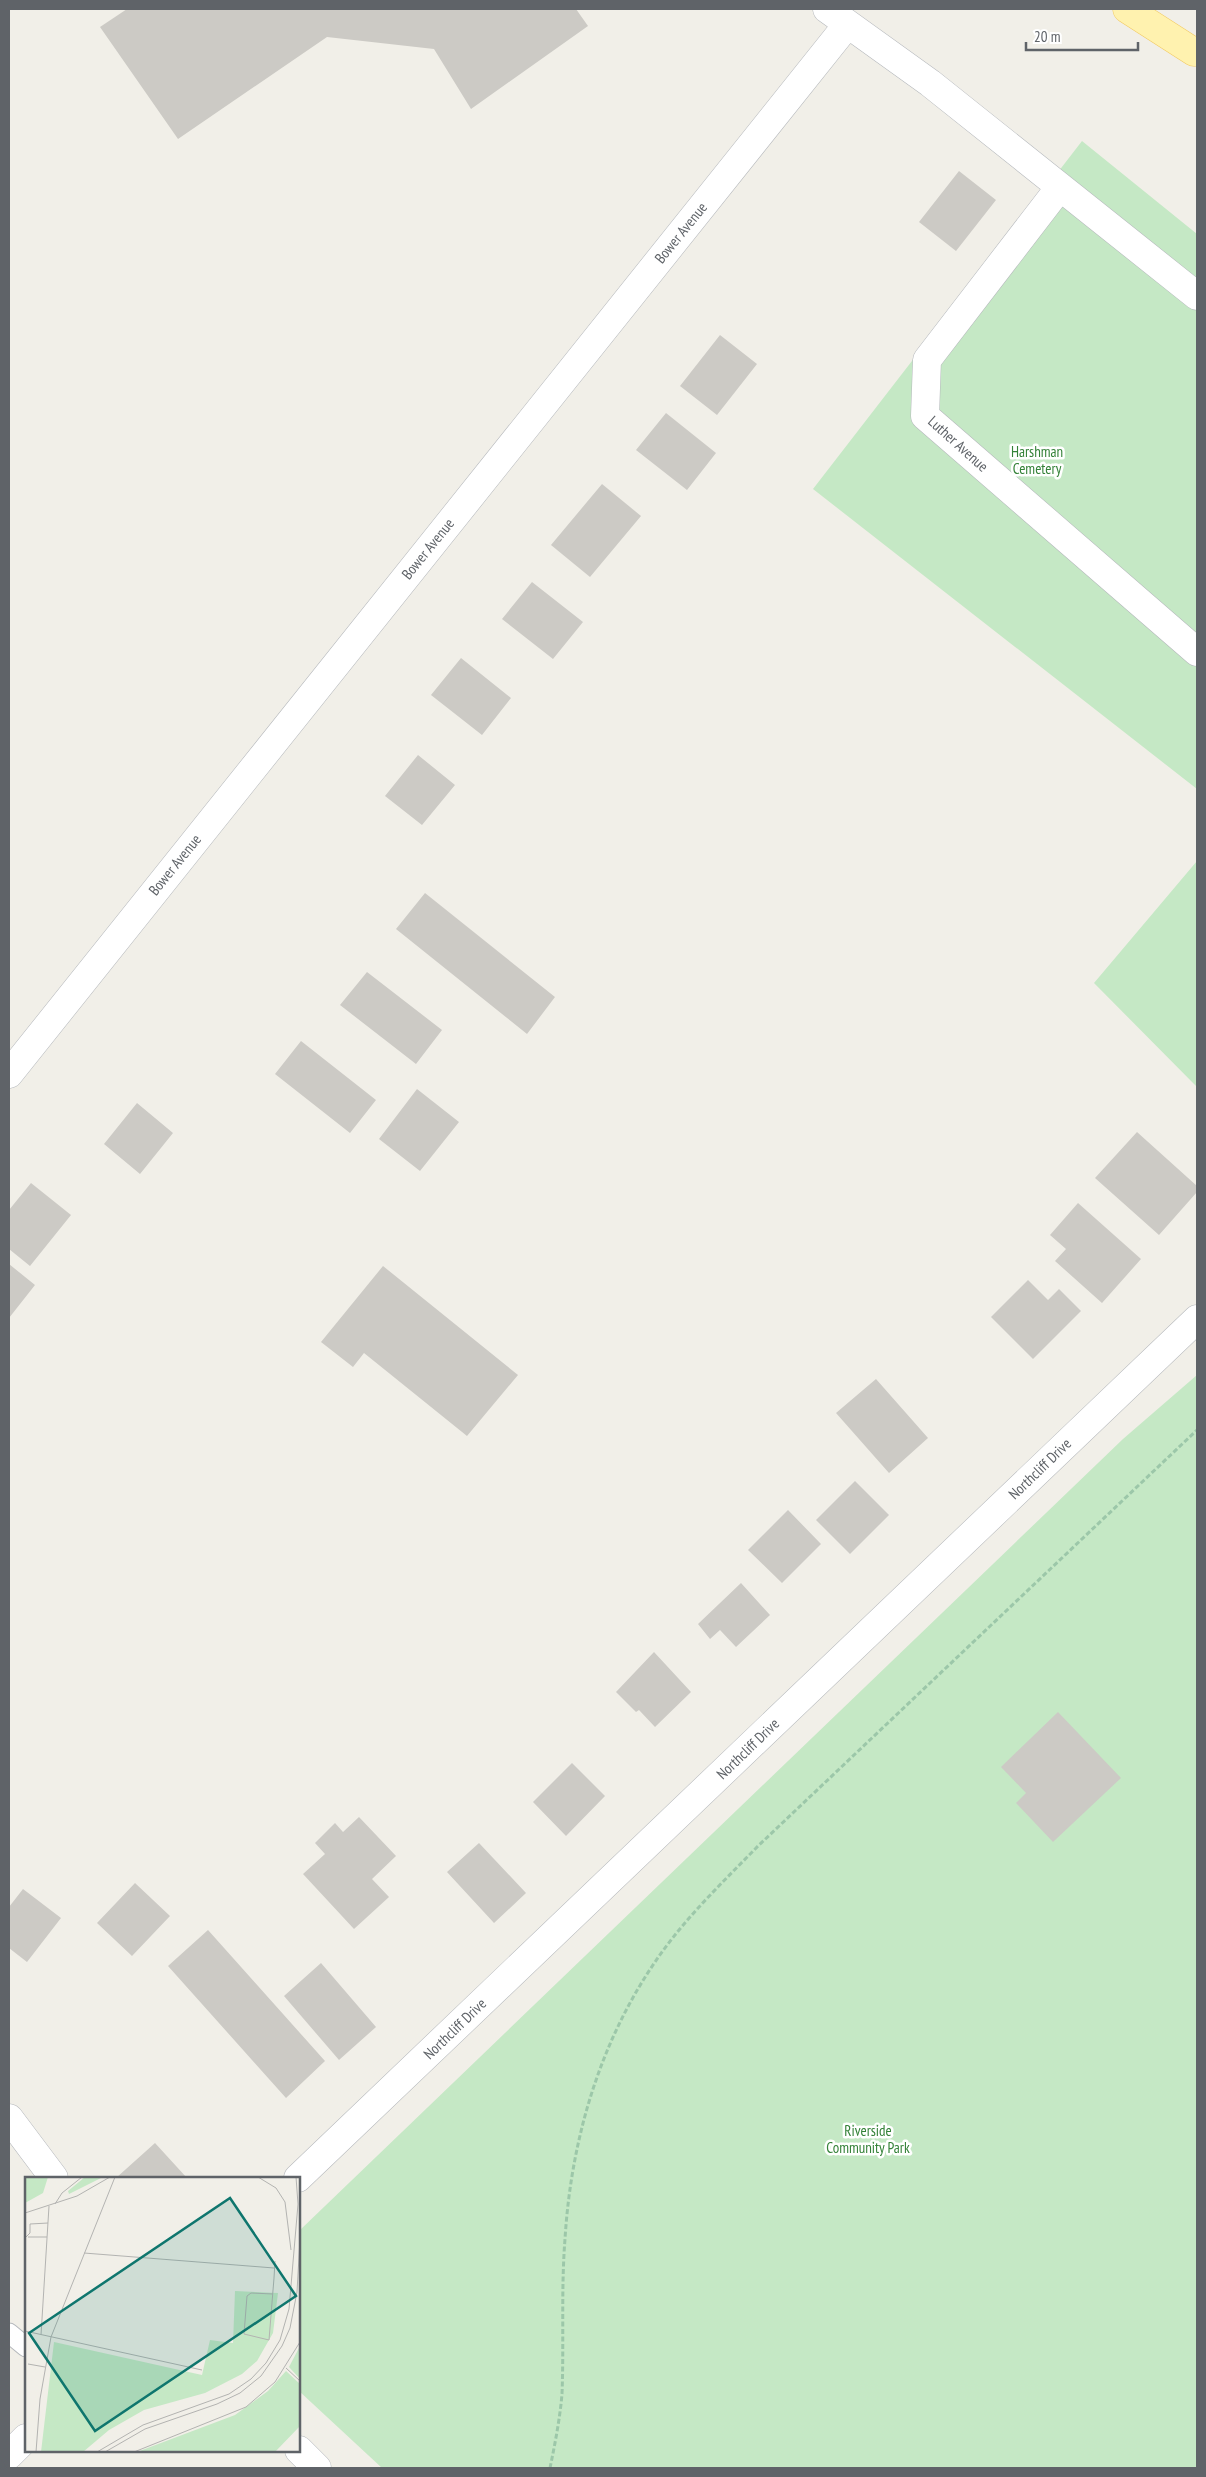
<svg xmlns="http://www.w3.org/2000/svg" width="1206" height="2477" font-family="'PT Sans Narrow',sans-serif">
<style>
.green{fill:#c5e8c5}
.building{fill:#cccac5}
.lines{fill:none;stroke-linecap:round;stroke-linejoin:round}
.service-casing{stroke:#b5b8bc;stroke-width:21}
.minor-casing{stroke:#b5b8bc;stroke-width:29}
.tertiary-casing{stroke:#b5b8bc;stroke-width:29}
.primary-casing{stroke:#f2c960;stroke-width:29}
.path{stroke:#9cc7a9;stroke-width:3;stroke-dasharray:5 2.5;stroke-linecap:butt}
.service{stroke:#fff;stroke-width:19}
.minor{stroke:#fff;stroke-width:28}
.tertiary{stroke:#fff;stroke-width:28}
.primary{stroke:#fff2af;stroke-width:28}
.labels{text-anchor:middle;stroke-width:5;stroke-linejoin:round;paint-order:stroke}
.street-label{font-size:15px;fill:#5f6368;stroke:#fff}
.park-label{font-size:15px;fill:#348238;stroke:#fff}
.inset-road{fill:none;stroke:#b3b3b1;stroke-width:1}
.view{fill:#0f766e;fill-opacity:0.15;stroke:#0f766e;stroke-width:2.5}
.inset-edge{fill:none;stroke:#5f6368;stroke-width:2.5}
</style>
<rect width="100%" height="100%" fill="#f1efe8"/>
<!-- green -->
<path class="green" d="M 1082,141 L 1197,234 L 1197,789 L 813,489 Z
M 1197,861 L 1197,1087 L 1094,983 Z
M 1197,1375 L 1197,2468 L 382,2468 L 299,2391 L 299,2231 L 1123,1439 Z"/>
<!-- building -->
<path class="building" d="M 127,9 L 576,9 L 588,26 L 471,109 L 434,49 L 327,37 L 178,139 L 100,27 Z
M 959,171 L 996,200 L 956,251 L 919,222 Z
M 720,335 L 757,364 L 717,415 L 680,386 Z
M 666,413 L 716,453 L 687,490 L 636,450 Z
M 602,484 L 641,516 L 590,577 L 551,545 Z
M 532,582 L 583,622 L 553,659 L 502,619 Z
M 461,658 L 511,698 L 482,735 L 431,695 Z
M 418,755 L 455,785 L 422,825 L 385,796 Z
M 425,893 L 555,997 L 527,1034 L 396,929 Z
M 367,972 L 442,1030 L 416,1064 L 340,1005 Z
M 301,1041 L 376,1100 L 350,1133 L 275,1074 Z
M 417,1089 L 459,1122 L 420,1171 L 379,1139 Z
M 137,1103 L 173,1133 L 140,1174 L 104,1144 Z
M 1137,1132 L 1197,1186 L 1197,1192 L 1159,1235 L 1095,1178 Z
M 31,1183 L 71,1215 L 30,1266 L 9,1249 L 9,1210 Z
M 1078,1203 L 1141,1259 L 1102,1303 L 1055,1261 L 1066,1249 L 1050,1235 Z
M 9,1264 L 35,1285 L 9,1318 Z
M 383,1266 L 518,1375 L 467,1436 L 364,1353 L 353,1367 L 321,1342 Z
M 1028,1280 L 1048,1300 L 1059,1289 L 1081,1311 L 1033,1359 L 991,1317 Z
M 876,1379 L 928,1438 L 889,1473 L 836,1413 Z
M 855,1481 L 889,1515 L 850,1554 L 816,1520 Z
M 788,1510 L 821,1544 L 782,1583 L 748,1550 Z
M 741,1583 L 770,1615 L 736,1647 L 720,1630 L 710,1639 L 698,1624 Z
M 654,1652 L 691,1692 L 655,1727 L 639,1710 L 636,1712 L 616,1692 Z
M 1058,1712 L 1121,1778 L 1053,1842 L 1016,1803 L 1026,1793 L 1001,1767 Z
M 572,1763 L 605,1796 L 566,1836 L 533,1802 Z
M 359,1817 L 396,1856 L 372,1879 L 389,1897 L 354,1929 L 303,1874 L 325,1854 L 315,1843 L 335,1823 L 343,1832 Z
M 479,1843 L 526,1893 L 494,1923 L 447,1872 Z
M 135,1883 L 170,1916 L 132,1956 L 97,1923 Z
M 23,1889 L 61,1918 L 27,1962 L 9,1948 L 9,1907 Z
M 208,1930 L 325,2061 L 286,2098 L 168,1966 Z
M 321,1963 L 376,2027 L 339,2060 L 284,1996 Z
M 155,2143 L 187,2178 L 116,2178 Z"/>
<g class="lines">
<defs>
<path id="service" d="M 9,2333 L 26,2347"/>
<path id="minor" d="M 827,9 L 930,83 L 1197,296
M 1060,187 L 927,360 L 925,416 L 1197,652
M 9,1074 L 847,25
M 298,2178 L 1197,1319
M 299,2450 L 317,2468"/>
<path id="tertiary" d="M 9,2118 L 54,2178
M 9,2455 L 26,2438"/>
<path id="primary" d="M 1127,9 L 1194,52"/>
</defs>
<!-- service casing -->
<use href="#service" class="service-casing"/>
<!-- minor casing -->
<use href="#minor" class="minor-casing"/>
<!-- tertiary casing -->
<use href="#tertiary" class="tertiary-casing"/>
<!-- primary casing -->
<use href="#primary" class="primary-casing"/>
<!-- path -->
<path class="path" d="M 550,2468 C 555,2444 560,2418 562,2394 C 564,2342 561,2290 565,2239 C 571,2141 599,2044 655,1962 C 684,1919 722,1883 758,1846 L 1197,1430"/>
<!-- service -->
<use href="#service" class="service"/>
<!-- minor -->
<use href="#minor" class="minor"/>
<!-- tertiary -->
<use href="#tertiary" class="tertiary"/>
<!-- primary -->
<use href="#primary" class="primary"/>
</g>
<g class="labels">
<!-- street labels -->
<g class="street-label">
<text transform="translate(681 233) rotate(-51)" y="5">Bower Avenue</text>
<text transform="translate(958 444) rotate(42)" y="5">Luther Avenue</text>
<text transform="translate(428 549) rotate(-51)" y="5">Bower Avenue</text>
<text transform="translate(175 865) rotate(-51)" y="5">Bower Avenue</text>
<text transform="translate(1040 1469) rotate(-44)" y="5">Northcliff Drive</text>
<text transform="translate(748 1749) rotate(-44)" y="5">Northcliff Drive</text>
<text transform="translate(455 2029) rotate(-44)" y="5">Northcliff Drive</text>
</g>
<!-- park labels -->
<g class="park-label">
<text x="1037" y="457">Harshman<tspan x="1037" dy="17">Cemetery</tspan></text>
<text x="868" y="2136">Riverside<tspan x="868" dy="17">Community Park</tspan></text>
</g>
</g>
<!-- overview -->
<g transform="translate(25 2177)">
<rect width="275" height="275" fill="#f1efe8"/>
<path d="M 0,0 L 23,0 L 18,16 L 0,26 ZM 60,0 L 78,0 L 44,17 L 43,14 ZM 210,114 L 253,116 L 248,156 L 232,184 L 217,197 L 180,216 L 119,233 L 84,253 L 58,275 L 16,275 L 29,165 L 177,198 L 185,163 L 208,166 ZM 275,169 L 275,202 L 264,190 ZM 261,194 L 275,207 L 275,249 L 250,275 L 112,275 L 210,238 L 243,214 Z" fill="#c5e8c5"/>
<path class="inset-road" d="M 233,0 L 251,11 L 260,25 L 266,73M 30,27 L 37,16 L 57,0M 0,36 L 52,19 L 85,0M 3,60 L 22,60M 0,61 L 5,56 L 5,47 L 23,46M 59,76 L 249,91M 248,117 L 226,116 L 222,119 L 219,157 L 244,163 L 249,101 L 250,84M 0,154 L 177,193M 16,158 L 24,29M 3,187 L 20,190M 261,191 L 275,204M 11,275 L 15,222 L 26,160 L 90,0M 72,275 L 118,248 L 204,217 L 226,202 L 241,186 L 255,163 L 264,132 L 273,27 L 271,0M 80,275 L 120,252 L 192,227 L 215,216 L 236,199 L 257,169 L 265,151 L 272,115 L 275,62M 109,275 L 221,230 L 250,205 L 275,165"/>
<path class="view" d="M 205,21 L 271,119 L 70,254 L 4,156 Z"/>
<rect width="275" height="275" class="inset-edge"/>
</g>
<!-- border -->
<rect width="1206" height="2477" fill="none" stroke="#5f6368" stroke-width="20"/>
<!-- scale -->
<path d="M1026 42v8h112v-8" fill="none" stroke="#5f6368" stroke-width="2.5"/>
<text x="1034" y="42" font-size="15" fill="#5f6368" stroke="#ffffff" stroke-width="4" paint-order="stroke">20 m</text>
</svg>
